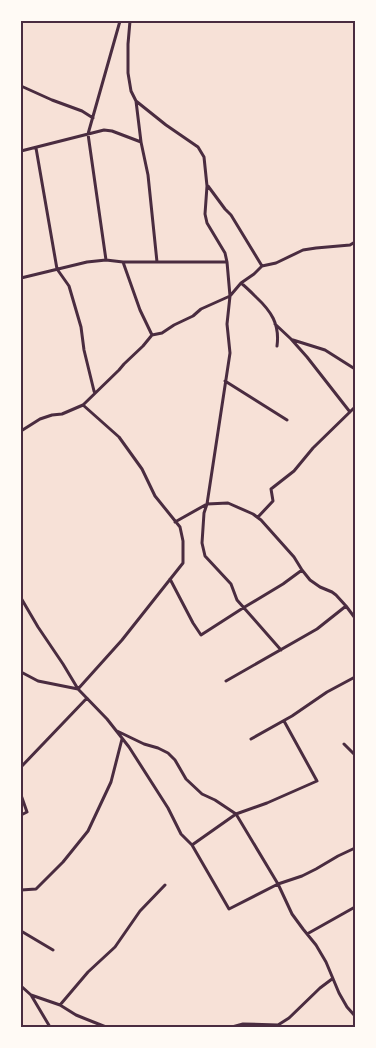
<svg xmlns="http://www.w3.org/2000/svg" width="376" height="1048" font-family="'Exo 2',sans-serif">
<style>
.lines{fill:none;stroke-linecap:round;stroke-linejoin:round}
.minor{stroke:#4a2c40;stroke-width:3}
.neatline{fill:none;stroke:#4a2c40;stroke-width:2}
</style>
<rect width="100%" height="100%" fill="#f7e1d7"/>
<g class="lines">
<!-- minor -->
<path class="minor" d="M 130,21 L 128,44 L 128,73 L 131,91 L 136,101 L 166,125 L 198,147 L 204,157 L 207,186 L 205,214 L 207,223 L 225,253 L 227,262 L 230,296 L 227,324 L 230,353 L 207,504 L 204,513 L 202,543 L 205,556 L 231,584 L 237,600 L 281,650
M 21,86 L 52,100 L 82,111 L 93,118
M 136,101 L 141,142 L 148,175 L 157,262
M 36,148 L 57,269 L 69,286 L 81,327 L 84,350 L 94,391 L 95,393
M 21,151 L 104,130 L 112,131 L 141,142
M 208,186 L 225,209 L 231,215 L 262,266
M 106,260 L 88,134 L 120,21
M 123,262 L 140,310 L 152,335
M 21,278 L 87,262 L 106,260 L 123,262 L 227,262
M 241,283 C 246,287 251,292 256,297 C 271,311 280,324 277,346
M 275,324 L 291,339 L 307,357 L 350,412
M 293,340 L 325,350 L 355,369
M 225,381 L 287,420
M 21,431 L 40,419 L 52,415 L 62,414 L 83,405 L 119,370 L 124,364 L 143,346 L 152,335 L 162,333 L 174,325 L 193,316 L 201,309 L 230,296 L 241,283 L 254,274 L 262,266 L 276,263 L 303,250 L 316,248 L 350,245 L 355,242
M 258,517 L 273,501 L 271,489 L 294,471 L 313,448 L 355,407
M 175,522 L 207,504 L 228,503 L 253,514 L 261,520 L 294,557 L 302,570 L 310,580 L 320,587 L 332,592 L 336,595 L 346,606 L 355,618
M 170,579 L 193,623 L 201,635 L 243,608 L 283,584 L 302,570
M 21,598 L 38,627 L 63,664 L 78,689 L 107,719 L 129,747 L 168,808 L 181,834 L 192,845 L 229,909 L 278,884 L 302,876 L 316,869 L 338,856 L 355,848
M 21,672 L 38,681 L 78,689
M 226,681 L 317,629 L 346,606
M 78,689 L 122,640 L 183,563 L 183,541 L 180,527 L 155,496 L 142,469 L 119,437 L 83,405
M 117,731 L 144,744 L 158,748 L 168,753 L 175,760 L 186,779 L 202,794 L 215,800 L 236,814 L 278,884 L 292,914 L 303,929 L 316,945 L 326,962 L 339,993 L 347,1007 L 355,1016
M 251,739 L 292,716 L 327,692 L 355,677
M 344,744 L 355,755
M 21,767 L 87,698
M 21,795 L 27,812 L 21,815
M 192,845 L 236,814 L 267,803 L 317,781 L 284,721
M 21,890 L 36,889 L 63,862 L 88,831 L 111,782 L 122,739
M 21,931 L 53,950
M 307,934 L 355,907
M 21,986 L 31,995 L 50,1027
M 31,995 L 60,1005 L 76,1015 L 106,1027
M 60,1005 L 88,972 L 115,947 L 140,911 L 165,885
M 232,1027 L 243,1024 L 278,1025 L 289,1018 L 320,988 L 332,979"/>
</g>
<!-- border -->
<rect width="376" height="1048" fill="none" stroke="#fffaf5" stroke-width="45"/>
<rect x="22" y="22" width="332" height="1004" class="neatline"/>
</svg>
